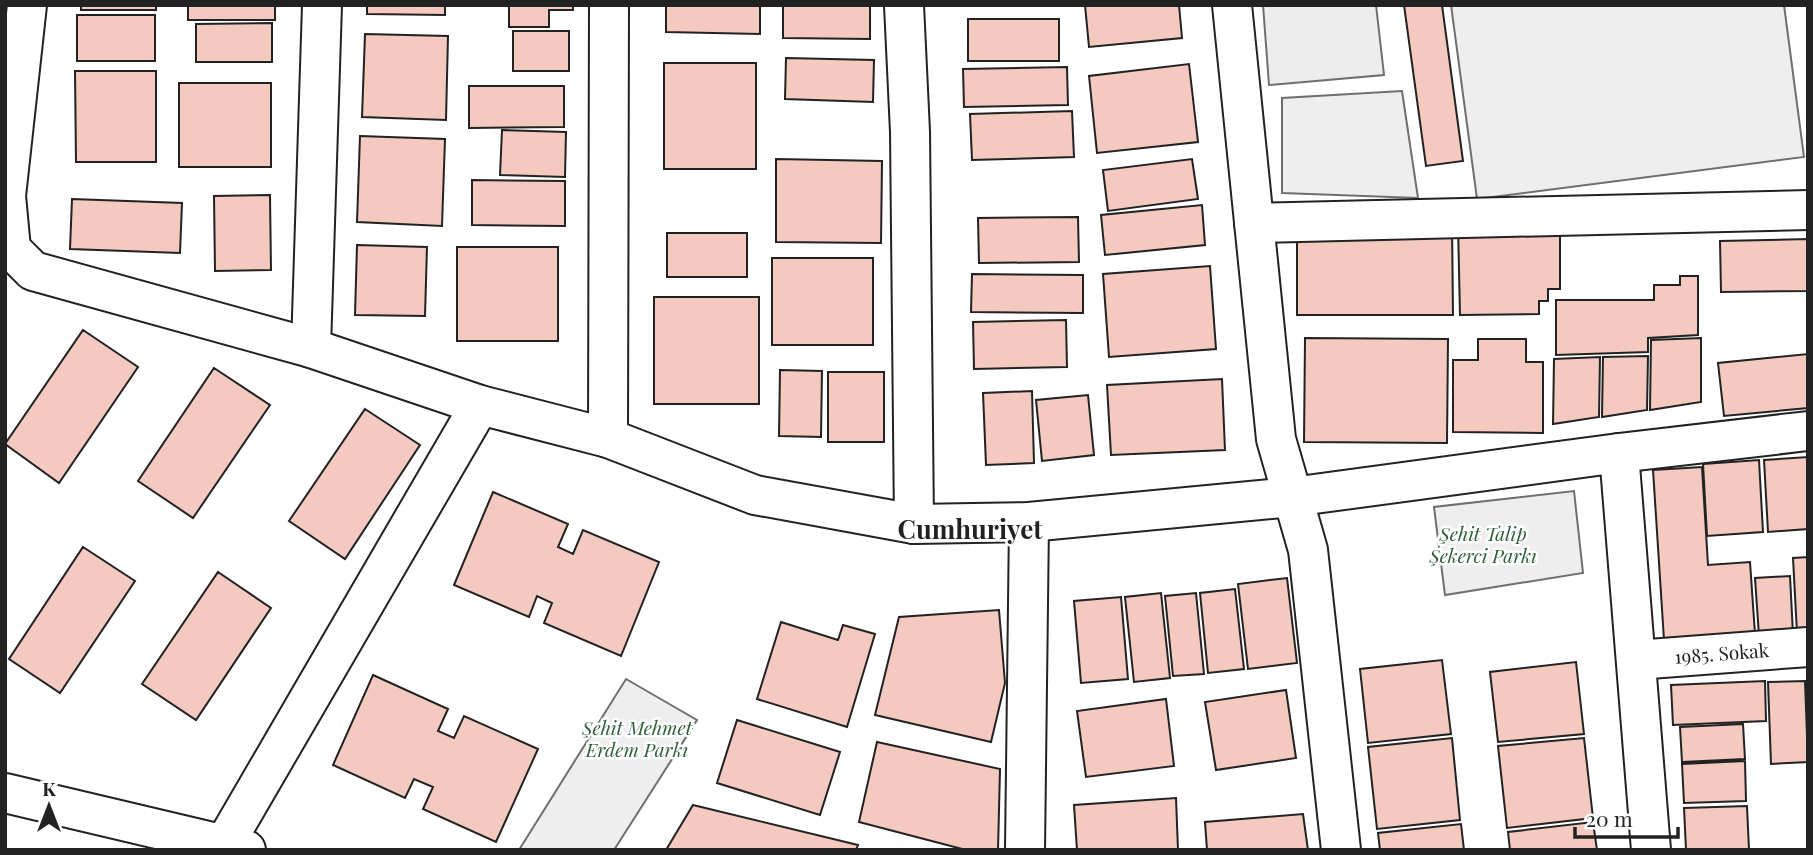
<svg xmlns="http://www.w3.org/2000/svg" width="1813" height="855" font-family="'Playfair Display',serif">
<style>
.green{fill:#eee;stroke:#6f6f6f;stroke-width:2}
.parking{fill:#ededed;stroke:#6f6f6f;stroke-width:2}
.building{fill:#f3c9c0;stroke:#222;stroke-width:2}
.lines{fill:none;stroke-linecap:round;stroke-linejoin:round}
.minor-casing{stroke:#222;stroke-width:42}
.minor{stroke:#fff;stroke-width:38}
.labels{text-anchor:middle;stroke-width:5;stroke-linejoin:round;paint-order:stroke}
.park-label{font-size:19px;font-style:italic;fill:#2f5e38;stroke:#fff}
.street-label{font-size:19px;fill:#222;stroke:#fff}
.district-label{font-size:26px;font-weight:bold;fill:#222;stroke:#fff}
</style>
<rect width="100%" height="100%" fill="#fff"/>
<!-- green -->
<path class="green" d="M 1451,5 L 1784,5 L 1804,157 L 1477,199 Z
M 1402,91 L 1418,198 L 1282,193 L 1282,98 Z
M 1574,491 L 1583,573 L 1445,595 L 1434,507 Z
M 626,679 L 697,720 L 614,850 L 519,850 Z"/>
<!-- parking -->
<path class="parking" d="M 1263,5 L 1376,5 L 1384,75 L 1269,85 Z"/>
<!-- building -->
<path class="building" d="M 81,5 L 156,5 L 156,10 L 81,10 Z
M 188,5 L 275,5 L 275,20 L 188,20 Z
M 367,5 L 445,5 L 445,15 L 367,14 Z
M 509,5 L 573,5 L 573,10 L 549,10 L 549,27 L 509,27 Z
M 666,5 L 760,5 L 760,34 L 666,32 Z
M 783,5 L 870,5 L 870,39 L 783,38 Z
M 1085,5 L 1179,5 L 1182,38 L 1089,47 Z
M 1404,5 L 1442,5 L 1463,161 L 1426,166 Z
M 77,15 L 155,15 L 155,61 L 77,61 Z
M 968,19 L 1059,19 L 1059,61 L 968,61 Z
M 272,23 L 272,62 L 196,62 L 196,24 Z
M 513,31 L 569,31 L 569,71 L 513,71 Z
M 365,34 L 448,36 L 446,120 L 362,117 Z
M 786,58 L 874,60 L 873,102 L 785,99 Z
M 664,63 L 756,63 L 756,169 L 664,169 Z
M 1189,64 L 1198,142 L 1097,153 L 1089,76 Z
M 1067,67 L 1068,105 L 964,107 L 963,69 Z
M 75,71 L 156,71 L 156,162 L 76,162 Z
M 179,83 L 271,83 L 271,167 L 179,167 Z
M 469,86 L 564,86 L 564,127 L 469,128 Z
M 1072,111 L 1074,157 L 972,160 L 970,114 Z
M 502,130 L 566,132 L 565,177 L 500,175 Z
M 360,136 L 445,139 L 442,226 L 357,222 Z
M 776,159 L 882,161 L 881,243 L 776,242 Z
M 1192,159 L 1198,199 L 1108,211 L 1103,170 Z
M 472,180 L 565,181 L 565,226 L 472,225 Z
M 270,195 L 271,270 L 215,271 L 214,196 Z
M 72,199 L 182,203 L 180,253 L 70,249 Z
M 1202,205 L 1205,245 L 1105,255 L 1101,215 Z
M 1078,217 L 1079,262 L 979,263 L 978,218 Z
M 1452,225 L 1453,315 L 1297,315 L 1297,226 Z
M 1458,225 L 1560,225 L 1560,289 L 1548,289 L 1548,301 L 1539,301 L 1539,314 L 1460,315 Z
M 667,233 L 747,233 L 747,277 L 667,277 Z
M 1808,239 L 1808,291 L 1721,292 L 1720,241 Z
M 357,245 L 427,247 L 425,316 L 355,315 Z
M 457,247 L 558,247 L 558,341 L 457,341 Z
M 772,258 L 873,258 L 873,345 L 772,345 Z
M 1210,266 L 1216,349 L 1109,357 L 1103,274 Z
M 972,274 L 1083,275 L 1083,313 L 971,312 Z
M 1680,276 L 1698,276 L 1698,335 L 1648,338 L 1648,352 L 1556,355 L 1556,300 L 1654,300 L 1654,285 L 1680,285 Z
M 654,297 L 759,297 L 759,404 L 654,404 Z
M 1066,320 L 1067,367 L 974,369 L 973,322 Z
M 83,330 L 138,367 L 59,483 L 5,444 Z
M 1305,338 L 1448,339 L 1447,443 L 1304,442 Z
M 1701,338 L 1701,402 L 1650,410 L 1651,340 Z
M 1478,339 L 1526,339 L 1526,362 L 1543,362 L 1543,433 L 1453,432 L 1453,360 L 1478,360 Z
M 1808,354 L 1808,408 L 1724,416 L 1718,363 Z
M 1648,356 L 1647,410 L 1602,417 L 1603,357 Z
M 1600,357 L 1599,417 L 1553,424 L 1554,359 Z
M 214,368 L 270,405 L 193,518 L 138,481 Z
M 780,370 L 822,371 L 821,437 L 779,436 Z
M 828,372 L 884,372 L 884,442 L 828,442 Z
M 1222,379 L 1225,450 L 1111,455 L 1107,385 Z
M 1032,391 L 1034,463 L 986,465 L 983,393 Z
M 1088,395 L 1094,455 L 1042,461 L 1036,400 Z
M 365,409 L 420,445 L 345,559 L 289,521 Z
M 1808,457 L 1808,529 L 1768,532 L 1764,460 Z
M 1759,460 L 1763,532 L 1707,536 L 1703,464 Z
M 1702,467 L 1708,565 L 1750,562 L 1755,634 L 1664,640 L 1653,470 Z
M 493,492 L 568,524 L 558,547 L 573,554 L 583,530 L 659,562 L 621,656 L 544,623 L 552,603 L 537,596 L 529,617 L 454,585 Z
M 83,547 L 135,581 L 60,693 L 9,659 Z
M 1808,557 L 1808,633 L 1797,633 L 1793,558 Z
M 218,572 L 271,608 L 196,720 L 142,684 Z
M 1790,576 L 1793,634 L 1759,636 L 1755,578 Z
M 1287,578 L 1297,663 L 1248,669 L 1238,584 Z
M 1235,589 L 1244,669 L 1208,673 L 1200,593 Z
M 1161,593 L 1170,678 L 1134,682 L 1125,597 Z
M 1196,593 L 1204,674 L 1173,676 L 1165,596 Z
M 1121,597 L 1128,679 L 1081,683 L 1074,601 Z
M 999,610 L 1005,683 L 991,742 L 875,715 L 899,617 Z
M 781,622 L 838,640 L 843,625 L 875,634 L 847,727 L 757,699 Z
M 1442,660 L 1451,734 L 1368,743 L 1360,669 Z
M 1576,662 L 1584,734 L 1498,742 L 1490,672 Z
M 373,675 L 448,709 L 438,731 L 454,738 L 464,716 L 538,749 L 496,842 L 423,809 L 433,787 L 414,779 L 405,798 L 333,765 Z
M 1765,681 L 1766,721 L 1673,725 L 1671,685 Z
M 1805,681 L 1808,762 L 1771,764 L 1768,682 Z
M 1286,690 L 1296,758 L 1216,770 L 1205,702 Z
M 1166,699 L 1174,766 L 1086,777 L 1077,711 Z
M 737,720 L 840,752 L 820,815 L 717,783 Z
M 1743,724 L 1745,759 L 1682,762 L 1680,727 Z
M 1452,738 L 1460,820 L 1377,829 L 1368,747 Z
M 1584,738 L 1593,818 L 1507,828 L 1498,746 Z
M 877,742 L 1000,769 L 998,850 L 966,850 L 859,822 Z
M 1745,761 L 1746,801 L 1684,803 L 1682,764 Z
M 1176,798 L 1178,850 L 1077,850 L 1074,805 Z
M 693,805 L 858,845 L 856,850 L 666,850 Z
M 1747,806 L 1749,850 L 1686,850 L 1684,808 Z
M 1303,814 L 1308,850 L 1207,850 L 1205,822 Z
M 1593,822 L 1597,850 L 1510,850 L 1508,832 Z
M 1461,824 L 1464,850 L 1380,850 L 1378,833 Z"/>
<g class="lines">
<defs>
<g id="minor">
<path d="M 27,5 L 6,196 L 11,249 L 33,271 L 311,348 L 480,405 L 608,438 L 755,495 L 914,524 L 1029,522 L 1292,497 L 1619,453 L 1808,431"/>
<path d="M 904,5 L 910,132 L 914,524"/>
<path d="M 1232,5 L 1276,439 L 1308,550 L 1341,850"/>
<path d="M 1254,223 L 1808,210"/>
<path d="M 311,348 L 322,5"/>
<path d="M 608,438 L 609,5"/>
<path d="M 1619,453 L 1651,850"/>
<path id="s1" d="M 1636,660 L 1808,647"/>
<path d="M 5,793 L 246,850"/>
<path d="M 224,845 L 480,405"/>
<path d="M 1025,850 L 1029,522"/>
</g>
</defs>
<!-- minor casing -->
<use href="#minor" class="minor-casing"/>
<!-- minor -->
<use href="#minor" class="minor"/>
</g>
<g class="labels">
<!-- park labels -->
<g class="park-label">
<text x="1483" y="541">Şehit Talip<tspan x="1483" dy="22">Şekerci Parkı</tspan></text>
<text x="637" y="735">Şehit Mehmet<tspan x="637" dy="22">Erdem Parkı</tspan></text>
</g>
<!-- street labels -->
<g class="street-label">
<text dy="7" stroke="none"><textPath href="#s1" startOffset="86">1985. Sokak</textPath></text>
</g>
<!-- district labels -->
<g class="district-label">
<text x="970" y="539">Cumhuriyet</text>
</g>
</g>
<!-- border -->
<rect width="1813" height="855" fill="none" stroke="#222222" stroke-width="14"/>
<!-- north arrow -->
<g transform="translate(49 806)" stroke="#ffffff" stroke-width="5" paint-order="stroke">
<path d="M0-5L12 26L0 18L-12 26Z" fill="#222222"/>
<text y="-10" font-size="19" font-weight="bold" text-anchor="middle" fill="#222222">K</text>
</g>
<!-- scale -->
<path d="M1575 827v10h103v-10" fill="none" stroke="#222222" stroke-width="3.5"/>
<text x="1586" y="827" font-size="21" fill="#222222" stroke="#ffffff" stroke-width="5" paint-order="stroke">20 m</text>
</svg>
